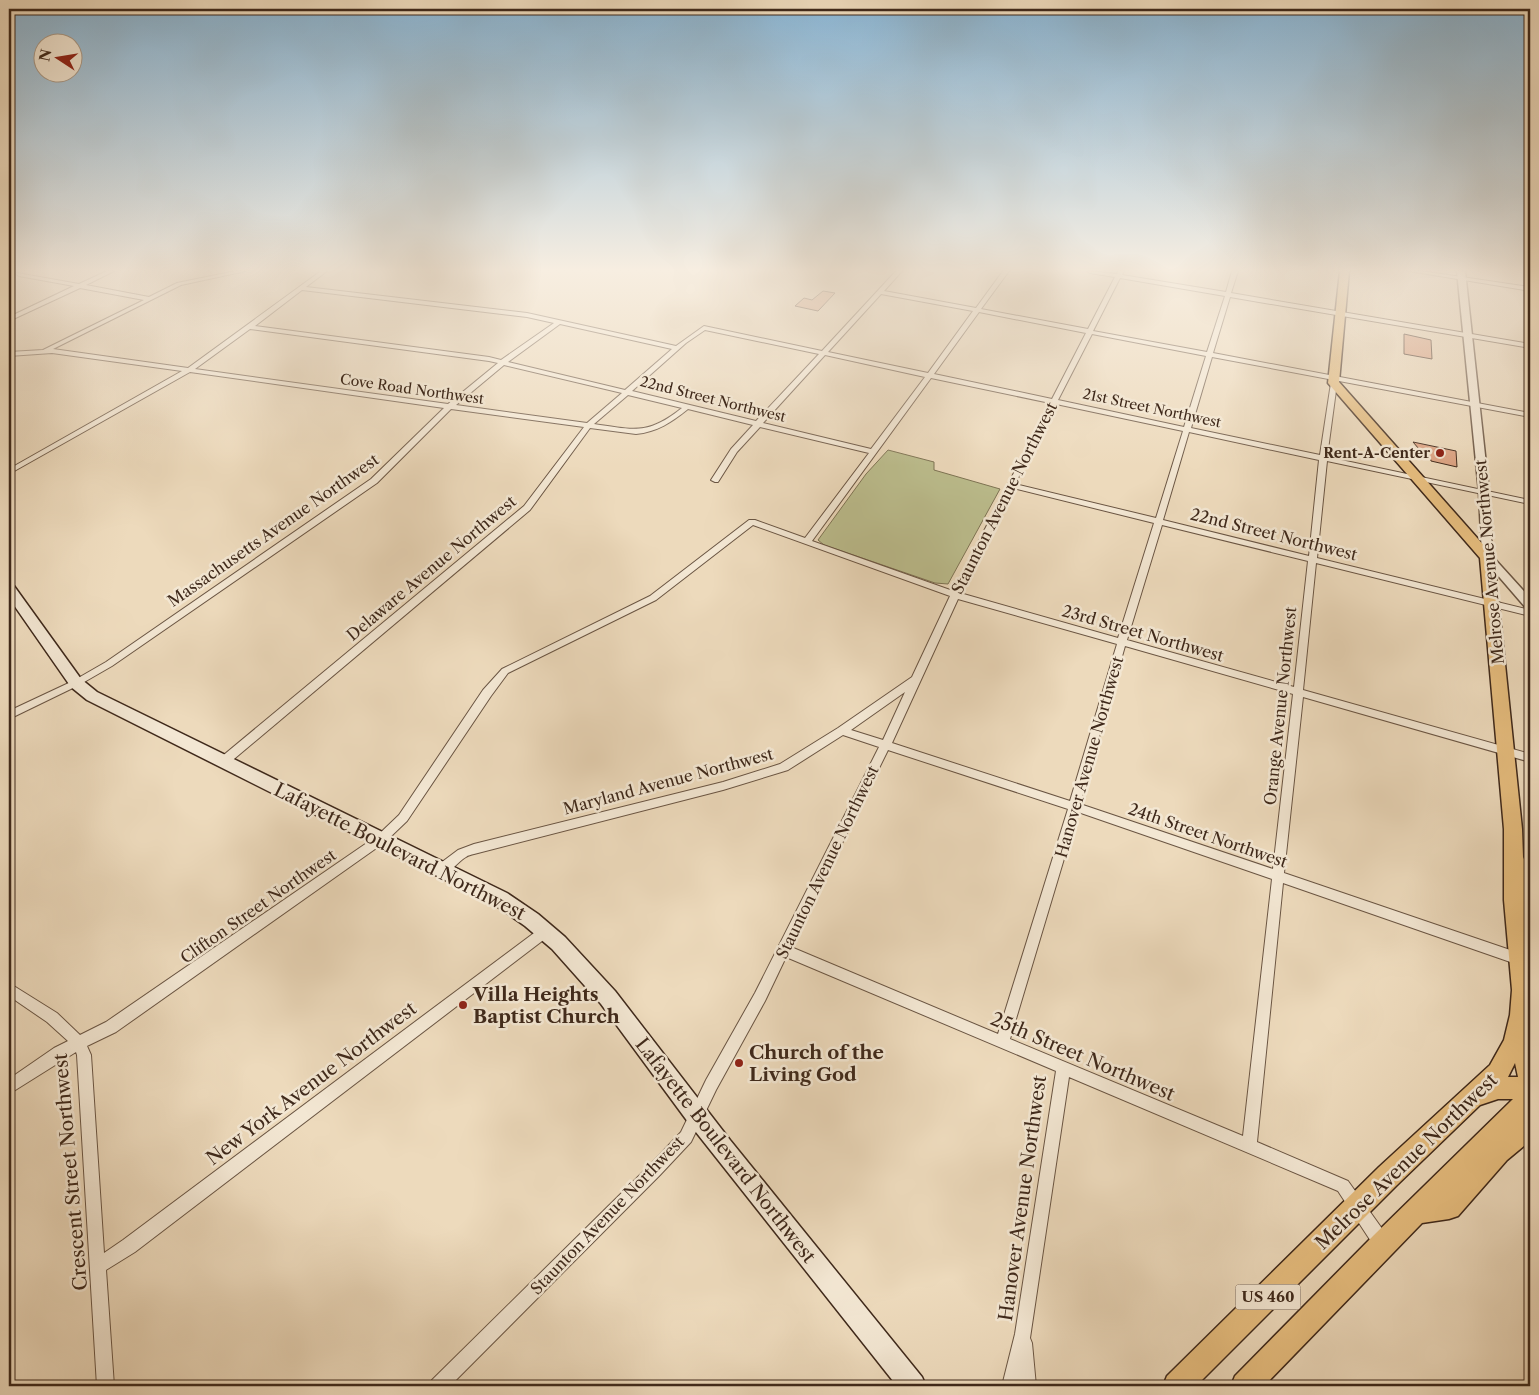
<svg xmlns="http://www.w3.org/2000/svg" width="1539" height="1395" font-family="'Libre Caslon Text',serif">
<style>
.green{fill:#bcbe8e;stroke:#7e7454}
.building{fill:#dea585;stroke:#3f291b}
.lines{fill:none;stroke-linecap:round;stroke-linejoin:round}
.minor-casing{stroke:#6a5543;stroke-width:2}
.tertiary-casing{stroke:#6a5543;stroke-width:3}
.secondary-casing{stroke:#3f291b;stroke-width:3}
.primary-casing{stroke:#3f291b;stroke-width:3}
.minor{fill:#f3e7d3;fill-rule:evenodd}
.tertiary{fill:#f3e7d3;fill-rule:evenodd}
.secondary{fill:#f3e7d3;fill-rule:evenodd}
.primary{fill:#e6bd7e;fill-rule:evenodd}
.poi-dot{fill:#8f2418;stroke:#f3e7d3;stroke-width:2}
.labels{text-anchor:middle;stroke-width:5;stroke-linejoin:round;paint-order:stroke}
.far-street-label{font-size:14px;fill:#3f291b;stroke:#f3e7d3}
.far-poi-label{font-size:14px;font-weight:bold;fill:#3f291b;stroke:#f3e7d3;text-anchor:end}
.shield{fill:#f3e7d3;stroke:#756252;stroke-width:1}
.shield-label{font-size:15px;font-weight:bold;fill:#3f291b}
.street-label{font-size:16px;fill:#3f291b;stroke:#f3e7d3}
.near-street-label{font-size:19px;fill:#3f291b;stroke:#f3e7d3}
.near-poi-label{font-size:19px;font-weight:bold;fill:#3f291b;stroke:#f3e7d3;text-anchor:start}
</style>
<rect width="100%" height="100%" fill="#eddabc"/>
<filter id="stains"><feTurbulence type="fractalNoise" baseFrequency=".004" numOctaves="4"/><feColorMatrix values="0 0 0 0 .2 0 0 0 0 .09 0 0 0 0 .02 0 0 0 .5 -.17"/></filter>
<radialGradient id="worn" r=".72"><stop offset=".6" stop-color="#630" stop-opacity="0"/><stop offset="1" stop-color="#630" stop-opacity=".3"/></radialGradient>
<!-- green -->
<path class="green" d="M 888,450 L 934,462 L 934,470 L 1000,489 L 948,584 L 935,583 L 824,545 L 818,540 L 866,474 Z"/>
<!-- building -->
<path class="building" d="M 823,291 L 835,293 L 818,311 L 795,306 L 804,298 L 812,300 Z
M 1404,334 L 1431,340 L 1432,359 L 1404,354 Z
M 1413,442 L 1456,451 L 1457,467 L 1431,461 L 1430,457 L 1425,456 Z"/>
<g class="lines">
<defs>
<path id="minor" d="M 107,271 L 114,271 L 86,285 L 149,297 L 177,283 L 236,271 L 246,271 L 181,285 L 53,349 L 188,368 L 321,271 L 327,271 L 306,287 L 527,313 L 676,346 L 704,326 L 822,351 L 896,271 L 902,271 L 884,291 L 976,308 L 1003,271 L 1009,271 L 981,309 L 1088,329 L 1115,277 L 1090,273 L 1087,271 L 1117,274 L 1118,271 L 1124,271 L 1122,275 L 1226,292 L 1232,271 L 1238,271 L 1231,293 L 1530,344 L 1530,348 L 1230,297 L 1213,353 L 1530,413 L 1530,417 L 1212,357 L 1191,428 L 1320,455 L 1331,383 L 1334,381 L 1337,383 L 1327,457 L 1530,500 L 1530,504 L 1327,461 L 1317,558 L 1530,610 L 1530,616 L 1316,563 L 1303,690 L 1530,754 L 1530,762 L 1303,697 L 1284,873 L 1519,953 L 1523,955 L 1525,959 L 1523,963 L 1519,965 L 1283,883 L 1257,1142 L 1348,1181 L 1388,1237 L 1390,1243 L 1388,1249 L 1382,1251 L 1376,1249 L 1338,1191 L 1069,1077 L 1030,1338 L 1032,1343 L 1036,1386 L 1002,1386 L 1015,1334 L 1056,1071 L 786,957 L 765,1001 L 716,1090 L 691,1142 L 660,1175 L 450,1386 L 430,1386 L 432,1380 L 650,1165 L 681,1132 L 706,1080 L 755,993 L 879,747 L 843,735 L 788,770 L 723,790 L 474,854 C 471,855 468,855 466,857 C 457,862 449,876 438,873 L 436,869 L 438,865 L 458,850 L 474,844 L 723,782 L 780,764 L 838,728 L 912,677 L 950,596 L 753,525 L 656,600 L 508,673 L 491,696 L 407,821 L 385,842 L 116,1032 L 87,1046 L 91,1055 L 104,1253 L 123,1240 L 542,927 L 546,925 L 550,927 L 552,931 L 550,935 L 135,1252 L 106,1270 L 114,1386 L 97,1386 L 77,1055 L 76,1052 L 9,1094 L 9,1079 L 54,1048 L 68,1041 L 47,1022 L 9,996 L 9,983 L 57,1013 L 80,1035 L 106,1022 L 377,836 L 399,815 L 483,690 L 502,669 L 650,596 L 749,520 L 755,520 L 805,538 L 869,453 L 760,427 L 737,452 L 718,482 L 715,482 L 711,480 L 731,449 L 753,425 L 688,409 C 672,422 657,432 636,434 L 590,428 L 530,510 L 228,764 L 220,764 L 219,761 L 220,758 L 524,506 L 584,427 L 451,409 L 377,483 L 112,666 L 79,685 L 9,719 L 9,711 L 73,681 L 106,662 L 371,479 L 444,408 L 190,372 L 9,474 L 9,469 L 182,371 L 52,353 L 9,356 L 9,352 L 43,350 L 144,300 L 80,288 L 9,321 L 9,317 L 74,286 L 19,276 L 16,274 L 17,273 L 79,284 ZM 1120,278 L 1225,296 L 1207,352 L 1093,331 ZM 302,290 L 527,317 L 554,323 L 501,360 L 489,357 L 255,326 ZM 881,294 L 973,311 L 928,373 L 828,352 ZM 979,312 L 1086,333 L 1052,399 L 934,374 ZM 560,324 L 672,349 L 625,390 L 508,362 ZM 250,329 L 489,361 L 498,363 L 448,404 L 195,369 ZM 705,330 L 819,354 L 756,421 L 632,391 L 686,343 ZM 1092,334 L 1206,356 L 1184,427 L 1058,400 ZM 825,355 L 925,377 L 871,449 L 763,423 ZM 504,365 L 622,393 L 587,423 L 456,405 ZM 931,378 L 1050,403 L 953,591 L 812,541 ZM 628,395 L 682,408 C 648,435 635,430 594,424 ZM 1056,404 L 1183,431 L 1156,518 L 1015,484 ZM 1189,432 L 1319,460 L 1309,556 L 1163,520 ZM 1013,488 L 1154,523 L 1118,638 L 960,593 ZM 1162,525 L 1308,561 L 1294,687 L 1127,640 ZM 958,599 L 1117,644 L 1070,801 L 892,743 ZM 1125,646 L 1293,694 L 1273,869 L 1080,804 ZM 905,692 L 883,740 L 851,730 ZM 888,750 L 1068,809 L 998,1034 L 791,947 ZM 1078,812 L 1272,879 L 1243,1136 L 1010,1039 Z
M 1409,271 L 1421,271 L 1530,287 L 1530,291 Z"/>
<path id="tertiary" d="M 1457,271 L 1465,271 L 1489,492 L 1492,556 L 1530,598 L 1530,609 L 1526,608 L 1482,557 L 1479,492 Z"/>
<path id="secondary" d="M 9,585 L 14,586 L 81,679 L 97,692 L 507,893 L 538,914 L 565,937 L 615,991 L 730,1140 L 922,1377 L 926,1386 L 897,1386 L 688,1122 L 601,1004 L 552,949 L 525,926 L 495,905 L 87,700 L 71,687 L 9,598 Z"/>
<path id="primary" d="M 1340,271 L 1349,271 L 1339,382 L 1494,557 L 1522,829 L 1523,857 L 1530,873 L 1530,906 L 1524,904 C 1529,944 1537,995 1527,1033 L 1530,1032 L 1530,1114 L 1527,1118 L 1530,1117 L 1530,1141 L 1507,1160 L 1458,1216 L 1449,1219 L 1422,1223 L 1264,1386 L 1231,1386 L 1235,1376 L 1374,1235 L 1513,1099 L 1498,1099 L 1480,1105 L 1397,1185 L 1196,1386 L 1163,1386 L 1167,1376 L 1379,1167 L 1490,1065 L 1504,1040 L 1510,1015 L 1512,990 L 1504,900 L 1504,829 L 1480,558 L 1328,383 ZM 1515,1063 L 1518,1077 L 1508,1077 Z"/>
</defs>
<!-- minor casing -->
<use href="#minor" class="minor-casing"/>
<!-- tertiary casing -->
<use href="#tertiary" class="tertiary-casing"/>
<!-- secondary casing -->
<use href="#secondary" class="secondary-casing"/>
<!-- primary casing -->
<use href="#primary" class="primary-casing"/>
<!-- minor -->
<use href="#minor" class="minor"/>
<!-- tertiary -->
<use href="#tertiary" class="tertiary"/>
<!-- secondary -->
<use href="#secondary" class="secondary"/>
<!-- primary -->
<use href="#primary" class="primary"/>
</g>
<!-- sky -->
<linearGradient id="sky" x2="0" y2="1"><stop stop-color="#89b6d6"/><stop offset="0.58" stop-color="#f7eee1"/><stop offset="1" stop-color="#f7eee1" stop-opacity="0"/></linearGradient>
<rect width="1539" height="466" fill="url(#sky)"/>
<!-- markers -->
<g class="poi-dot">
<circle cx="1440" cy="453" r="5"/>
<circle cx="463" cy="1005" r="5"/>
<circle cx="739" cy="1063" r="5"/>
</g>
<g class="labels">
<!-- far-street labels -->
<g class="far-street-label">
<text transform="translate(412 389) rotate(8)" y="5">Cove Road Northwest</text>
<text transform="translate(713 399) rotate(14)" y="5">22nd Street Northwest</text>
<text transform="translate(1152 408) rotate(12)" y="5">21st Street Northwest</text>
</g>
<!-- far-poi labels -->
<g class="far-poi-label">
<text x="1430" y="458">Rent-A-Center</text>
</g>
<!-- shield labels -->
<rect class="shield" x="1235.5" y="1284.5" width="65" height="25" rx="4"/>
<g class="shield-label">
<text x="1268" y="1302">US 460</text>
</g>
<!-- street labels -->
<g class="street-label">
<text transform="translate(1004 498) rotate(-63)" y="6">Staunton Avenue Northwest</text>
<text transform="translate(273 530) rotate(-35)" y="6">Massachusetts Avenue Northwest</text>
<text transform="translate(1274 534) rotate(14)" y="6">22nd Street Northwest</text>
<text transform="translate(1489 562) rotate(-95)" y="6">Melrose Avenue Northwest</text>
<text transform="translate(431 568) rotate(-40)" y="6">Delaware Avenue Northwest</text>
<text transform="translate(1143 633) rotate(16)" y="6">23rd Street Northwest</text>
<text transform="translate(1280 706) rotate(-84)" y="6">Orange Avenue Northwest</text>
<text transform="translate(1089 757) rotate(-74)" y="6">Hanover Avenue Northwest</text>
<text transform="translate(668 781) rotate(-15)" y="6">Maryland Avenue Northwest</text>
<text transform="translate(1208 835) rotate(19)" y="6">24th Street Northwest</text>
<text transform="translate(827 862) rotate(-64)" y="6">Staunton Avenue Northwest</text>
<text transform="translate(258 906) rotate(-35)" y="6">Clifton Street Northwest</text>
<text transform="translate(607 1215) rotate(-46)" y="6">Staunton Avenue Northwest</text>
</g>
<!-- near-street labels -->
<g class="near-street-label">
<text transform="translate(400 851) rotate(27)" y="7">Lafayette Boulevard Northwest</text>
<text transform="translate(1083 1056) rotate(23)" y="7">25th Street Northwest</text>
<text transform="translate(311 1083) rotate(-37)" y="7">New York Avenue Northwest</text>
<text transform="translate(726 1150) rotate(52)" y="7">Lafayette Boulevard Northwest</text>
<text transform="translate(1406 1161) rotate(-44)" y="7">Melrose Avenue Northwest</text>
<text transform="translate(70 1172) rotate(-95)" y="7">Crescent Street Northwest</text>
<text transform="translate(1022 1198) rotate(-82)" y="7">Hanover Avenue Northwest</text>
</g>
<!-- near-poi labels -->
<g class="near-poi-label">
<text x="473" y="1001">Villa Heights<tspan x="473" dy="22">Baptist Church</tspan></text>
<text x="749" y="1059">Church of the<tspan x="749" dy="22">Living God</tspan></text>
</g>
</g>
<!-- margin -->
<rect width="1539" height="1395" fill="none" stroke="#eddabc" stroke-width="30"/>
<rect x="10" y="10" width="1519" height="1375" fill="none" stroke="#3f291b" stroke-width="2.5"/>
<rect x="15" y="15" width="1509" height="1365" fill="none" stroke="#3f291b"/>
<!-- north arrow -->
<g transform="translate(58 58) rotate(282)"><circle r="24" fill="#f3e7d3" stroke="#ab9b89"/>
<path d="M0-4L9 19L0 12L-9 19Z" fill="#8f2418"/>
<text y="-8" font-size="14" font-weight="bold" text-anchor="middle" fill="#3f291b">N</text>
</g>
<rect width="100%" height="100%" filter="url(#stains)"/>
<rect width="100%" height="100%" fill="url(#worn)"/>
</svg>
